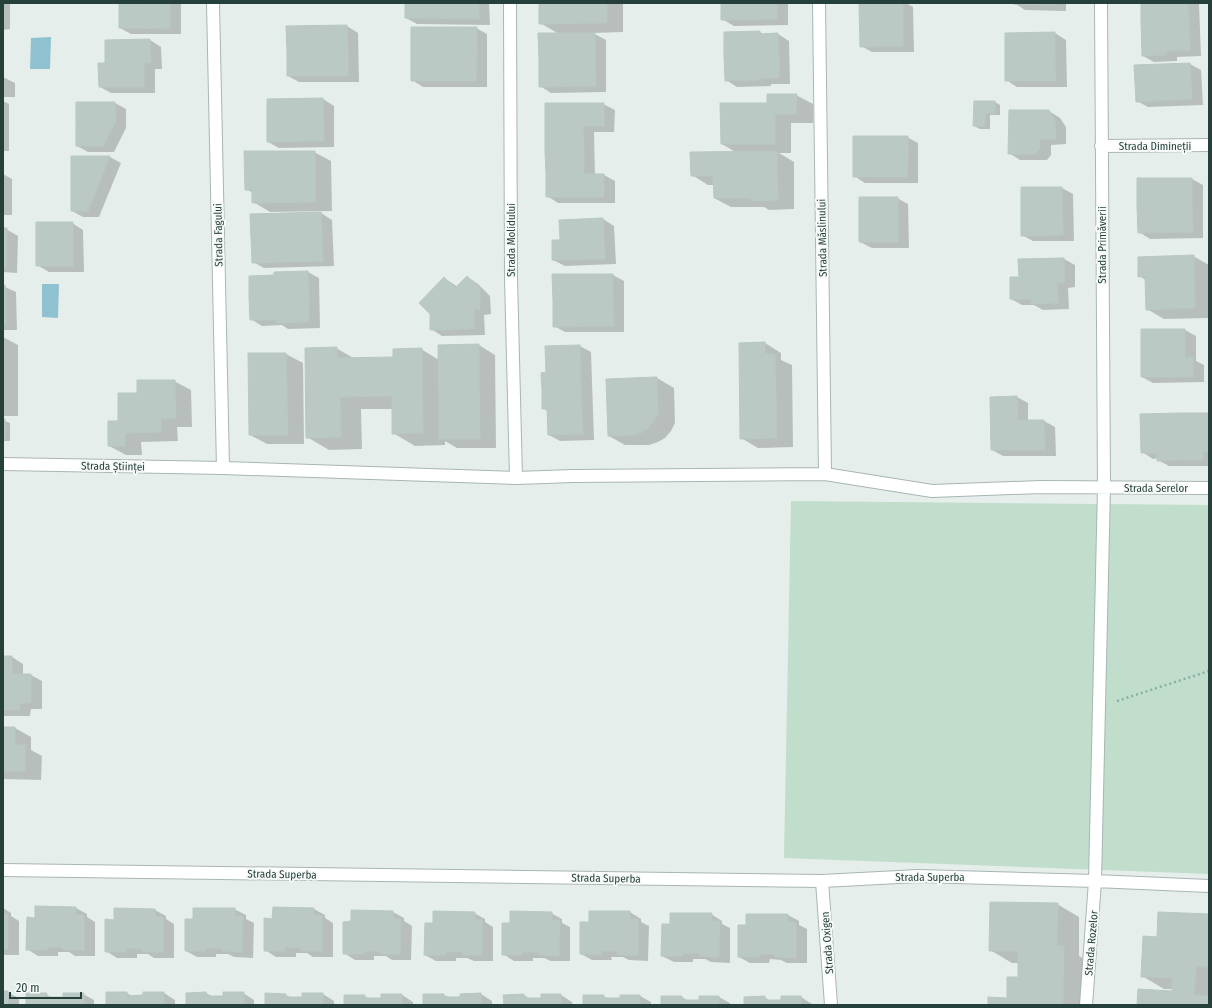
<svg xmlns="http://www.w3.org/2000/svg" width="1212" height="1008" font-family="'Fira Sans Condensed',sans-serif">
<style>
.green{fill:#c0decb}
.water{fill:#90c1d1}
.shadow{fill:#0003}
.building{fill:#bbc9c4;stroke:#b8c8c3}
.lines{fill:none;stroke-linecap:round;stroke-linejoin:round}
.minor-casing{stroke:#a8b6b3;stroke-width:14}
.path{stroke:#87b1a7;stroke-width:2.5;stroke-dasharray:2 3;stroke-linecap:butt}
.minor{stroke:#fff;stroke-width:12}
.labels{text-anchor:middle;stroke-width:4;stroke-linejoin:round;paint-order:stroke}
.street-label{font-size:11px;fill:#25403b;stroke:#f7faf9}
</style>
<rect width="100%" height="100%" fill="#e6eeeb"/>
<!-- green -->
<path class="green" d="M 791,501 L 1209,505 L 1209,874 L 784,858 Z"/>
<!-- water -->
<path class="water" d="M 51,37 L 50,69 L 30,69 L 31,38 Z
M 42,284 L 59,284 L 58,318 L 42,317 Z"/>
<!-- shadow -->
<path class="shadow" d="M 3,3 L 10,3 L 10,29 L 3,30 Z
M 120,3 L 181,3 L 181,34 L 131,34 L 120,28 Z
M 406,3 L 489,3 L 490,25 L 417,24 L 406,18 Z
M 540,3 L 623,3 L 623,32 L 593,33 L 606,40 L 606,92 L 551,93 L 540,86 L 559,34 L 540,23 Z
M 722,3 L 788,3 L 788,25 L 734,26 L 722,19 Z
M 860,3 L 906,3 L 913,7 L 914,52 L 872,52 L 861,46 Z
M 1014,3 L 1066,3 L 1066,11 L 1025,10 Z
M 1142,3 L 1199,3 L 1201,56 L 1177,57 L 1177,61 L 1154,62 L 1143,56 Z
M 347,26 L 358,33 L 359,82 L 299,82 L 288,76 L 287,27 Z
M 476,28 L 487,34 L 487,87 L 423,87 L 412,80 Z
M 760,32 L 764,35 L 778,34 L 789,41 L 790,84 L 771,84 L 771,86 L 737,87 L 726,80 Z
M 1055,33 L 1066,40 L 1067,87 L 1017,87 L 1006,80 L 1006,34 Z
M 150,40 L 161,47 L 162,69 L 155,69 L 155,93 L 111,93 L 100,87 L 106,64 Z
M 1190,64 L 1201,70 L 1203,105 L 1148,107 L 1137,101 Z
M 3,77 L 15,83 L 15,97 L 3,97 Z
M 796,95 L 813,104 L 813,123 L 791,123 L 791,153 L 779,153 L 794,162 L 794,209 L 769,210 L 764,207 L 731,207 L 714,198 L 714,185 L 708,185 L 692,175 L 737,153 L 722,144 L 768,104 Z
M 323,99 L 334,106 L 334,147 L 279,148 L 268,142 Z
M 3,101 L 9,104 L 9,151 L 3,151 Z
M 975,102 L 995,102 L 1000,105 L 1000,115 L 990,115 L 990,129 L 980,129 L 974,126 Z
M 77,103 L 115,103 L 126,109 L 126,128 L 114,152 L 88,152 L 77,146 Z
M 546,104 L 603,104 L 615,110 L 614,132 L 594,132 L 595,175 L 604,175 L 615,181 L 615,203 L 558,203 L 547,196 Z
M 1049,111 L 1060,118 L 1066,127 L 1066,144 L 1051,145 L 1051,155 L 1047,160 L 1020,160 L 1009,153 Z
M 907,137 L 918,143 L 918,183 L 865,183 L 854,176 Z
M 314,152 L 331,161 L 332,211 L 270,212 L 253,202 L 253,193 L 246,189 Z
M 72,157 L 110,157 L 121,163 L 99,217 L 83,217 L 72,211 Z
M 3,174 L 12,179 L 12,215 L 3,215 Z
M 1192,179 L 1203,185 L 1203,238 L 1150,239 L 1139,232 Z
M 1062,188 L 1073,194 L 1074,241 L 1033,241 L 1022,235 Z
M 897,198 L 908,204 L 909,248 L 872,248 L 860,242 Z
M 321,213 L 332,220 L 334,266 L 264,268 L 253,262 L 251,215 Z
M 603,219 L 614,226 L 616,264 L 565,266 L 553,260 L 561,241 L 560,221 Z
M 72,223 L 83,230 L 84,272 L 49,272 L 37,265 Z
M 3,229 L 6,229 L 18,236 L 17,273 L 3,272 Z
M 1193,256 L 1209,265 L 1209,318 L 1164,319 L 1147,309 L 1146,280 L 1139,276 Z
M 1064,259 L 1075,265 L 1075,287 L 1068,288 L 1069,309 L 1043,310 L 1034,305 L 1022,305 L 1011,299 L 1020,278 Z
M 308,272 L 319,278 L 320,328 L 288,329 L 282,325 L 262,326 L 251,319 L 275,276 Z
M 613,275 L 624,281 L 624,332 L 565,332 L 554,326 Z
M 467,277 L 478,284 L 490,296 L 491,314 L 484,315 L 485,335 L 442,336 L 431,329 L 444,278 L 458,287 Z
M 3,286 L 16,292 L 17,330 L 3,330 Z
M 1185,330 L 1196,336 L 1196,361 L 1204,365 L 1204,382 L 1153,383 L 1142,377 Z
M 3,337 L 18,345 L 18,416 L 3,416 Z
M 765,343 L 781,353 L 781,360 L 792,365 L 793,447 L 758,448 L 741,438 Z
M 479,345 L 495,355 L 496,448 L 457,448 L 445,441 L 445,445 L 415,446 L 393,433 L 393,409 L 361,409 L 362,449 L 329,450 L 307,437 L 336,348 L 355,359 L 394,358 L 421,349 L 439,360 Z
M 580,346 L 591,352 L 594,440 L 560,441 L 549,435 L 548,411 L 543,408 L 547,373 Z
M 286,354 L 303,363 L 304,444 L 267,444 L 250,435 Z
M 657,378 L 674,388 L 675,423 L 671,431 L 665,438 L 658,442 L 649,445 L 625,445 L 609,436 Z
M 174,381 L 191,390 L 192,427 L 177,427 L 178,441 L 141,442 L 142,455 L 126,455 L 109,446 L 119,422 L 138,394 Z
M 1017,397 L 1028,403 L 1028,421 L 1044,421 L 1055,427 L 1056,456 L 1003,456 L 992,450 Z
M 1209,414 L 1209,466 L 1169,466 L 1158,460 L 1158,458 L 1153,459 L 1142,452 Z
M 3,420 L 10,423 L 10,441 L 3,441 Z
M 3,657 L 12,657 L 23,664 L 23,675 L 31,675 L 42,681 L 42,709 L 31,709 L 30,716 L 3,716 Z
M 3,728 L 15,728 L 31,737 L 31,750 L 42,756 L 41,780 L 3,779 Z
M 1057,904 L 1079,917 L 1079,956 L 1086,960 L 1085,1005 L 989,1005 L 1008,999 L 1019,978 L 1019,963 L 1012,963 L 990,950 Z
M 3,908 L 11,913 L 11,916 L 19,921 L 19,955 L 3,955 Z
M 76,908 L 87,914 L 87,917 L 95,922 L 95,956 L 75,956 L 69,952 L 58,952 L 58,956 L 38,956 L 27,949 Z
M 234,909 L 246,915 L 246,919 L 254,923 L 253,958 L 234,957 L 228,954 L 216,954 L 216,957 L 197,957 L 186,951 L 194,920 Z
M 314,909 L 325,915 L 325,918 L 333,923 L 333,957 L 313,957 L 307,953 L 296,953 L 296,957 L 276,957 L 265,950 L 273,920 Z
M 155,910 L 166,916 L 166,919 L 174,924 L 174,958 L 154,958 L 148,954 L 137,954 L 137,958 L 117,958 L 106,951 L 115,921 Z
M 393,912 L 404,918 L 404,921 L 412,926 L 411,960 L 392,960 L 386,956 L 374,956 L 374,960 L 355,960 L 344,953 Z
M 630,912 L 641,919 L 641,922 L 649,926 L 648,961 L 629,960 L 623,957 L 611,957 L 612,960 L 592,960 L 581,954 Z
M 474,913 L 485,919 L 485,922 L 493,927 L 493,961 L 474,961 L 467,958 L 456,958 L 456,961 L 436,961 L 425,955 L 434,924 Z
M 551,913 L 562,919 L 562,923 L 570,927 L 570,961 L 551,961 L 544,958 L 533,958 L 533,961 L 514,961 L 503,954 L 511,924 Z
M 711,914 L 722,921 L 722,924 L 730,928 L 730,963 L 711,962 L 705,959 L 693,959 L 693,962 L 674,962 L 662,956 L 671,925 Z
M 788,915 L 799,921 L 799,925 L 807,929 L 807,963 L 787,963 L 781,960 L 770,959 L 769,963 L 750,963 L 739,957 L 747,926 Z
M 1209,915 L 1209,1005 L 1138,1005 L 1173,992 L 1173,989 L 1164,989 L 1142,976 L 1158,938 Z
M 3,992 L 7,992 L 19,998 L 19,1005 L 3,1005 Z
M 127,993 L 133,997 L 164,993 L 175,1000 L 175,1005 L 107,1005 Z
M 206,993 L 213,997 L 224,997 L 243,993 L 254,1000 L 254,1005 L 187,1005 Z
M 46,994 L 52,998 L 64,998 L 83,994 L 94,1000 L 94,1005 L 27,1005 Z
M 323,994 L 334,1001 L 334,1005 L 266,1005 L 286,995 L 292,998 L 303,998 Z
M 481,994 L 492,1001 L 492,1005 L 424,1005 L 444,995 L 450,998 L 461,998 Z
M 402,995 L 413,1002 L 413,1005 L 345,1005 L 364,996 L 370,999 L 382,999 Z
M 524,995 L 530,999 L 542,999 L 542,996 L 561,995 L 572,1002 L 572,1005 L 505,1005 Z
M 603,996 L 609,999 L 621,999 L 621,996 L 640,996 L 651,1002 L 651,1005 L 584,1005 Z
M 682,997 L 688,1001 L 700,1001 L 700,997 L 719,997 L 730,1003 L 730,1005 L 662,1005 Z
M 764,997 L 771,1001 L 782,1001 L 782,997 L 801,997 L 812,1004 L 812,1005 L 745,1005 Z"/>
<!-- building -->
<path class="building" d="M 119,3 L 170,3 L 170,7 L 119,6 Z
M 405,3 L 479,3 L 479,19 L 405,18 Z
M 539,3 L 607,3 L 607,23 L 539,24 Z
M 721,3 L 777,3 L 777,19 L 721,20 Z
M 859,3 L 903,3 L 903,46 L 860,47 Z
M 1013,3 L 1055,3 L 1055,5 L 1013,4 Z
M 1141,3 L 1188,3 L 1189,20 L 1141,21 Z
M 119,6 L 170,7 L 170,29 L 119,28 Z
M 1189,20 L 1190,50 L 1166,51 L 1166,55 L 1142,56 L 1141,21 Z
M 347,25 L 348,51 L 287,51 L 286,26 Z
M 411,27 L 477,27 L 477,54 L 411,54 Z
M 760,31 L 760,34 L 778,33 L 779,56 L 724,56 L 724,32 Z
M 1055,32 L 1055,57 L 1005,57 L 1005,33 Z
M 538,33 L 595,33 L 595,59 L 539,60 Z
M 150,39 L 151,63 L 105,63 L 105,40 Z
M 287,51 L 348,51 L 348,76 L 287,76 Z
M 411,54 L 477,54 L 476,81 L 411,81 Z
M 724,56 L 779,56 L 779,78 L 760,78 L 761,80 L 725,81 Z
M 1005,57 L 1055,57 L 1056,81 L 1005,81 Z
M 595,59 L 596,86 L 539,87 L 539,60 Z
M 98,63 L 144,63 L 144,87 L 99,87 Z
M 1190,63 L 1192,99 L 1136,102 L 1134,65 Z
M 767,94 L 797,94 L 796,114 L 775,114 L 775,144 L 721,144 L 720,103 L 767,103 Z
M 323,98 L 324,141 L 267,142 L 267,99 Z
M 974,101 L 995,101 L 995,113 L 985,113 L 985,126 L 973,126 Z
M 76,102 L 115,102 L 116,122 L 76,122 Z
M 545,103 L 604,103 L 604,126 L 545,126 Z
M 1009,110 L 1049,110 L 1055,120 L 1056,139 L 1040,139 L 1040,148 L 1035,154 L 1008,154 Z
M 76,122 L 116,122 L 103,146 L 76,146 Z
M 545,126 L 583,126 L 584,150 L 545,150 Z
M 853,136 L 908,136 L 908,157 L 853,156 Z
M 545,150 L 584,150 L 584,174 L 546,174 Z
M 244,151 L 315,151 L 315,202 L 252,203 L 252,190 L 245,190 Z
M 777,151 L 778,200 L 751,201 L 751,198 L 714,198 L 713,176 L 691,176 L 690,152 Z
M 71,156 L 110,156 L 88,211 L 71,211 Z
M 853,156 L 908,157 L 907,177 L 853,177 Z
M 546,174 L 604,174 L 604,197 L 546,197 Z
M 1137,178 L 1192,178 L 1192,205 L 1137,206 Z
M 1021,187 L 1062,187 L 1063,235 L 1021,236 Z
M 859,197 L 898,197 L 898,242 L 859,242 Z
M 1192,205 L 1193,232 L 1138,233 L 1137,206 Z
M 321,212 L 322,237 L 251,238 L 250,214 Z
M 603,218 L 605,259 L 552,260 L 552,240 L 560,240 L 559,220 Z
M 36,222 L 73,222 L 73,266 L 36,266 Z
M 3,228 L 7,228 L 6,267 L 3,267 Z
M 322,237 L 323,261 L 252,263 L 251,238 Z
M 1194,255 L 1195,308 L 1146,310 L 1145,276 L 1138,277 L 1138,257 Z
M 1064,258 L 1065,282 L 1057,282 L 1058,303 L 1031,304 L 1031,299 L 1010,299 L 1010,277 L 1019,277 L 1018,259 Z
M 308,271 L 309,296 L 249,298 L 249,276 L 274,275 L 274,272 Z
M 552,274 L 613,274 L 613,300 L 553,301 Z
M 467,276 L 480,288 L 480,309 L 474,309 L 474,329 L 430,330 L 430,314 L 419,303 L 444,277 L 455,288 Z
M 3,285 L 5,285 L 6,324 L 3,324 Z
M 309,296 L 309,322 L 276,323 L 276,320 L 250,320 L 249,298 Z
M 613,300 L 614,326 L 553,327 L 553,301 Z
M 1141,329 L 1185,329 L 1185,353 L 1141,353 Z
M 765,342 L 765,353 L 775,355 L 777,438 L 740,439 L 739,343 Z
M 479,344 L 480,439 L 439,439 L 438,345 Z
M 580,345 L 581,390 L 542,391 L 541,373 L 546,372 L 545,346 Z
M 337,347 L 337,358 L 393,357 L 393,349 L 422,348 L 423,433 L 392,434 L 392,396 L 340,397 L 341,437 L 306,438 L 305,348 Z
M 248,353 L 286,353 L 288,435 L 249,435 Z
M 1141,353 L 1185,353 L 1185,358 L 1193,358 L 1193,377 L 1141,377 Z
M 657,377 L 658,413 L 654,421 L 648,428 L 641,433 L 632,435 L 608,436 L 606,379 Z
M 137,380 L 175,380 L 176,418 L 161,418 L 161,432 L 125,433 L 125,446 L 108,446 L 108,421 L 118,421 L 118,393 L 137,393 Z
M 581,390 L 583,434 L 548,435 L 547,409 L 542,409 L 542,391 Z
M 1017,396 L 1018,420 L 1044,420 L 1045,450 L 991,450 L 990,397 Z
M 1179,413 L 1209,413 L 1209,452 L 1203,452 L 1203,460 L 1180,460 Z
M 1179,413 L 1180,460 L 1157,461 L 1157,453 L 1141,453 L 1140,414 Z
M 3,419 L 5,419 L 5,439 L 3,439 Z
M 3,656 L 12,656 L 12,674 L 31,674 L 31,703 L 20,703 L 19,710 L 3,710 Z
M 3,727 L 15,727 L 15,745 L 25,745 L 25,771 L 3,771 Z
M 990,902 L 1058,903 L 1057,946 L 1064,946 L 1063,1005 L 988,1005 L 988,997 L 1007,998 L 1007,977 L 1018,977 L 1018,951 L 989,951 Z
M 35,906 L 76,907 L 76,915 L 84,915 L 84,950 L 63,950 L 63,947 L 47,947 L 47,950 L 26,950 L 27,917 L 35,918 Z
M 273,907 L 314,908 L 314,915 L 322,916 L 322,951 L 301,951 L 301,948 L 285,947 L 285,951 L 264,951 L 264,918 L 272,919 Z
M 114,908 L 155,909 L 155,916 L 163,917 L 163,952 L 142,952 L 142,949 L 126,948 L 126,952 L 105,952 L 105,919 L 114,920 Z
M 193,908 L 235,908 L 235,916 L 243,916 L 242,952 L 222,951 L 222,948 L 206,948 L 206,951 L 185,951 L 185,919 L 193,919 Z
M 351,910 L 393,911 L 393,919 L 401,919 L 400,954 L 380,954 L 380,951 L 364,951 L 364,954 L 343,954 L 343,922 L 351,921 Z
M 433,911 L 475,912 L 475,920 L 482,920 L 482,955 L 462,955 L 462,952 L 445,952 L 445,955 L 424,955 L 425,923 L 433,923 Z
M 510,911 L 552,912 L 552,920 L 560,920 L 559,956 L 539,955 L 539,952 L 522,952 L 522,955 L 502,955 L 502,923 L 510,923 Z
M 589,911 L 630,911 L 630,919 L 638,919 L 638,955 L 617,955 L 617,951 L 601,951 L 601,955 L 580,954 L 580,922 L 589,922 Z
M 1158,912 L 1209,914 L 1209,967 L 1196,966 L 1194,995 L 1209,996 L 1209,1005 L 1137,1005 L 1138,989 L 1172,991 L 1172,978 L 1141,977 L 1143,936 L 1157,937 Z
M 3,913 L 8,914 L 8,949 L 3,949 Z
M 670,913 L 712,913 L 711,921 L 720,921 L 719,957 L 699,956 L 699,953 L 682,953 L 682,956 L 661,956 L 662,924 L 670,924 Z
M 746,914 L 788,914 L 788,922 L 796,922 L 796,958 L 775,957 L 775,954 L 759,954 L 759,957 L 738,957 L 738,925 L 746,925 Z
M 3,991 L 8,991 L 8,1005 L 3,1005 Z
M 106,992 L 127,992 L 127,996 L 143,995 L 143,992 L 164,992 L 164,1005 L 106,1005 Z
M 206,992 L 207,996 L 223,996 L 223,992 L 244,992 L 244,1005 L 186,1005 L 186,993 Z
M 26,993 L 47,993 L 46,997 L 63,997 L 63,993 L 84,993 L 84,1005 L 26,1005 Z
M 265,993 L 286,994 L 286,997 L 302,997 L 302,993 L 323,993 L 323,1005 L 265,1005 Z
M 481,993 L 481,1005 L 423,1005 L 423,994 L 444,994 L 444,997 L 460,997 L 460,994 Z
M 381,994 L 402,994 L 402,1005 L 344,1005 L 344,995 L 365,995 L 365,998 L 381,998 Z
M 524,994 L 524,998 L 541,998 L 541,994 L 561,994 L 561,1005 L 504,1005 L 503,995 Z
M 583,995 L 604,995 L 604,998 L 620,998 L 620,995 L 640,995 L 640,1005 L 583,1005 Z
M 661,996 L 682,996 L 682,1000 L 699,1000 L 699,996 L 719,996 L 719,1005 L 661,1005 Z
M 765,996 L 765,1000 L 781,1000 L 781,996 L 801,996 L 801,1005 L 744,1005 L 744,997 Z"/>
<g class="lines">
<defs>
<path id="minor" d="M 213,3 L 223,468
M 510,3 L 511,278 L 516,478
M 819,3 L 825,474
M 1101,146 L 1209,145
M 3,464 L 223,468 L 516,478 L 573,476 L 825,474 L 932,491 L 1041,487 L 1209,488
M 3,870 L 822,881 L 918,876 L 1095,881 L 1209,886
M 822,881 L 831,1005
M 1086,1005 L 1095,881 L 1104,487 L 1101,3"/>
</defs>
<!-- minor casing -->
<use href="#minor" class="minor-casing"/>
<!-- path -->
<path class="path" d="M 1117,701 L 1209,671"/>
<!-- minor -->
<use href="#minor" class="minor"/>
</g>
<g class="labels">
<!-- street labels -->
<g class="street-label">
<text x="1155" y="150">Strada Dimineții</text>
<text transform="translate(218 235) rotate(-91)" y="4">Strada Fagului</text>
<text transform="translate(822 238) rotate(-91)" y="4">Strada Măslinului</text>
<text transform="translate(511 240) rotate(-90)" y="4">Strada Molidului</text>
<text transform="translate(1102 245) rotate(-90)" y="4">Strada Primăverii</text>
<text transform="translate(113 466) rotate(1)" y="4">Strada Științei</text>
<text x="1156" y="492">Strada Serelor</text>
<text transform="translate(282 874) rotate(1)" y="4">Strada Superba</text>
<text x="930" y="881">Strada Superba</text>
<text transform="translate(606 878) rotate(1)" y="4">Strada Superba</text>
<text transform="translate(827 943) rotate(-94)" y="4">Strada Oxigen</text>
<text transform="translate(1091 943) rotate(-85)" y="4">Strada Rozelor</text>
</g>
</g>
<!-- border -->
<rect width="1212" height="1008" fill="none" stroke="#25403b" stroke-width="8"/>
<!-- scale -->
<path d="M10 992v6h71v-6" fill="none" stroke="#25403b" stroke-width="2"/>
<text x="16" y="992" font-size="12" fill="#25403b" stroke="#f7faf9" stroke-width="3" paint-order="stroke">20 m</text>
</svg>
